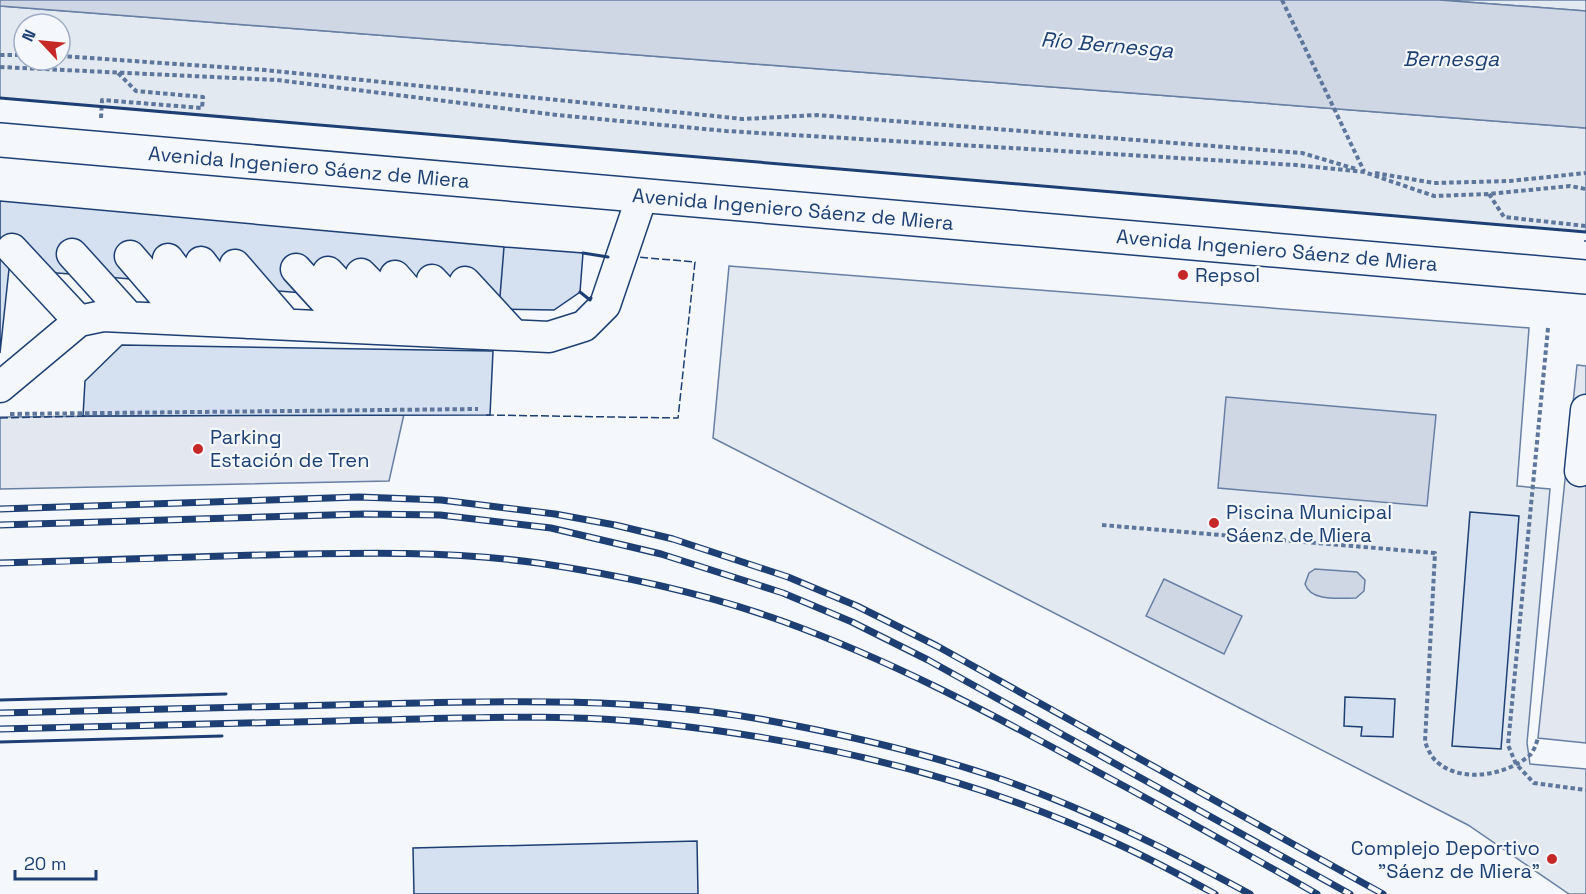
<svg xmlns="http://www.w3.org/2000/svg" width="1586" height="894" font-family="'Space Grotesk',sans-serif">
<style>
.green{fill:#e3e9f0;stroke:#687fa3;stroke-width:1.5;fill-rule:evenodd}
.parking{fill:#e3e8f0;stroke:#687fa3;stroke-width:1.5}
.water{fill:#cfd7e4;stroke:#687fa3;stroke-width:1.5}
.building{fill:#d5e0f0;stroke:#1d3f73;stroke-width:1.5}
.lines{fill:none;stroke-linecap:round;stroke-linejoin:round}
.minor-casing{stroke:#1d3f73;stroke-width:33}
.major-casing{stroke:#1d3f73;stroke-width:36}
.path{stroke:#5e769c;stroke-width:4;stroke-dasharray:4.5 3;stroke-linecap:butt}
.minor{stroke:#f4f7fb;stroke-width:30}
.major{stroke:#f4f7fb;stroke-width:33}
.rail-casing{stroke:#1d3f73;stroke-width:7}
.rail{stroke:#f4f7fb;stroke-width:4.5;stroke-dasharray:14;stroke-linecap:butt}
.fence{stroke:#1d3f73;stroke-width:1.5;stroke-dasharray:8 3;stroke-linecap:butt}
.wall{stroke:#1d3f73;stroke-width:3}
.poi-dot{fill:#c62828;stroke:#f4f7fb;stroke-width:2}
.labels{text-anchor:middle;stroke-width:4.5;stroke-linejoin:round;paint-order:stroke}
.street-label{font-size:20px;fill:#1d3f73;stroke:#f4f7fb}
.poi-label{font-size:20px;fill:#1d3f73;stroke:#f4f7fb;text-anchor:start}
.water-label{font-size:21px;font-style:italic;fill:#1d3f73;stroke:#f4f7fb}
</style>
<rect width="100%" height="100%" fill="#f4f7fb"/>
<!-- green -->
<path class="green" d="M 1439,0 L 1586,0 L 1586,11 Z
M 0,6 L 1586,128 L 1586,232 L 0,98 ZM 24,24 L 60,24 L 60,60 L 24,60 Z
M 729,266 L 1529,328 L 1517,486 L 1550,489 L 1527,743 L 1530,764 L 1586,769 L 1586,894 L 1569,894 L 1468,825 L 713,438 Z"/>
<!-- parking -->
<path class="parking" d="M 1577,365 L 1586,366 L 1586,743 L 1538,738 Z
M 404,414 L 389,481 L 0,489 L 0,417 Z"/>
<!-- water -->
<path class="water" d="M 0,0 L 1439,0 L 1586,11 L 1586,128 L 0,6 Z
M 1226,397 L 1436,415 L 1427,506 L 1218,488 Z
M 1315,569 L 1357,572 L 1365,580 L 1364,591 L 1356,598 C 1339,598 1311,602 1305,584 L 1309,573 Z
M 1164,579 L 1242,616 L 1224,654 L 1146,616 Z"/>
<!-- building -->
<path class="building" d="M 0,201 L 504,247 L 499,309 L 9,269 L 0,353 Z
M 504,247 L 583,253 L 580,292 L 554,310 L 499,309 Z
M 122,345 L 493,351 L 490,415 L 83,416 L 85,381 Z
M 1470,512 L 1519,516 L 1501,749 L 1452,746 Z
M 1345,697 L 1395,699 L 1393,737 L 1361,736 L 1362,727 L 1344,726 Z
M 697,841 L 698,894 L 414,894 L 413,848 Z"/>
<g class="lines">
<defs>
<path id="minor" d="M 12,249 L 79,321
M 72,254 L 129,317
M 130,256 L 184,319
M 168,259 L 214,321
M 201,262 L 247,323
M 235,265 L 286,324
M 296,269 L 349,327
M 328,272 L 381,329
M 361,274 L 416,330
M 395,276 L 444,332
M 432,280 L 483,334
M 465,282 L 514,335
M 0,387 L 79,321 L 103,316 L 549,337 L 584,326 L 605,305 L 642,196
M 1580,471 L 1586,410"/>
<path id="major" d="M 0,140 L 1586,277"/>
</defs>
<!-- minor casing -->
<use href="#minor" class="minor-casing"/>
<!-- major casing -->
<use href="#major" class="major-casing"/>
<!-- path -->
<path class="path" d="M 1282,0 L 1364,171
M 0,55 L 24,55
M 60,56 L 265,70 L 743,119 L 817,115 L 1302,153 L 1356,169
M 0,67 L 277,80 L 557,115 L 726,131 L 1296,165 L 1364,172 L 1434,196 L 1489,194 L 1570,186 L 1586,189
M 101,118 L 102,100 L 202,108 L 203,97 L 136,91 L 116,71
M 1375,173 L 1434,183 L 1510,181 L 1586,173
M 1489,194 L 1504,217 L 1586,226
M 1586,242 L 1586,240
M 1548,328 L 1508,745 L 1516,764 L 1534,783 L 1586,790
M 10,414 L 478,409
M 1102,525 L 1435,553 L 1425,742 C 1429,752 1432,759 1441,765 C 1466,783 1508,774 1530,755 C 1534,751 1536,744 1538,738"/>
<!-- minor -->
<use href="#minor" class="minor"/>
<!-- major -->
<use href="#major" class="major"/>
<defs>
<path id="rail" d="M 0,509 L 359,497 L 441,500 L 555,514 L 615,525 L 673,539 L 788,577 L 857,606 L 937,646 L 1383,894
M 0,525 L 364,514 L 440,515 L 551,528 L 661,554 L 783,593 L 852,622 L 928,660 L 1350,894
M 0,563 C 86,561 172,558 259,555 C 352,553 445,550 538,563 C 620,575 704,593 782,621 C 888,659 986,711 1085,765 C 1163,807 1240,850 1317,894
M 0,713 C 125,710 249,707 374,704 C 503,701 633,697 760,719 C 838,733 917,751 992,776 C 1081,806 1167,849 1250,894
M 0,729 C 125,726 250,723 375,720 C 471,718 568,713 663,724 C 820,741 977,778 1120,845 C 1152,860 1184,877 1215,894"/>
</defs>
<!-- rail casing -->
<use href="#rail" class="rail-casing"/>
<!-- rail -->
<use href="#rail" class="rail"/>
<!-- fence -->
<path class="fence" d="M 486,415 L 678,418 L 695,262 L 637,257
M 0,418 L 87,416"/>
<!-- wall -->
<path class="wall" d="M 0,98 L 1586,232
M 583,253 L 608,257
M 580,292 L 590,300 L 591,298
M 0,700 L 226,694
M 0,742 L 222,736"/>
</g>
<!-- markers -->
<g class="poi-dot">
<circle cx="1183" cy="275" r="6"/>
<circle cx="198" cy="449" r="6"/>
<circle cx="1214" cy="523" r="6"/>
<circle cx="1552" cy="859" r="6"/>
</g>
<g class="labels">
<!-- street labels -->
<g class="street-label">
<text transform="translate(309 167) rotate(5)" y="7">Avenida Ingeniero Sáenz de Miera</text>
<text transform="translate(793 209) rotate(5)" y="7">Avenida Ingeniero Sáenz de Miera</text>
<text transform="translate(1277 250) rotate(5)" y="7">Avenida Ingeniero Sáenz de Miera</text>
</g>
<!-- poi labels -->
<g class="poi-label">
<text x="1195" y="282">Repsol</text>
<text x="210" y="444">Parking<tspan x="210" dy="23">Estación de Tren</tspan></text>
<text x="1226" y="519">Piscina Municipal<tspan x="1226" dy="23">Sáenz de Miera</tspan></text>
<text x="1540" y="855" text-anchor="end">Complejo Deportivo<tspan x="1540" dy="23">"Sáenz de Miera"</tspan></text>
</g>
<!-- water labels -->
<g class="water-label">
<text transform="translate(1107 45) rotate(5)" y="7">Río Bernesga</text>
<text x="1451" y="66">Bernesga</text>
</g>
</g>
<!-- north arrow -->
<g transform="translate(42 42) rotate(296)"><circle r="28" fill="#f4f7fb" stroke="#9eadc5" stroke-width="1.5"/>
<path d="M0-4.5L10 22L0 15L-10 22Z" fill="#c62828"/>
<text y="-9" font-size="16" font-weight="bold" text-anchor="middle" fill="#1d3f73">N</text>
</g>
<!-- scale -->
<path d="M15 870v9h81v-9" fill="none" stroke="#1d3f73" stroke-width="3"/>
<text x="24" y="870" font-size="18" fill="#1d3f73" stroke="#f4f7fb" stroke-width="4.5" paint-order="stroke">20 m</text>
</svg>
